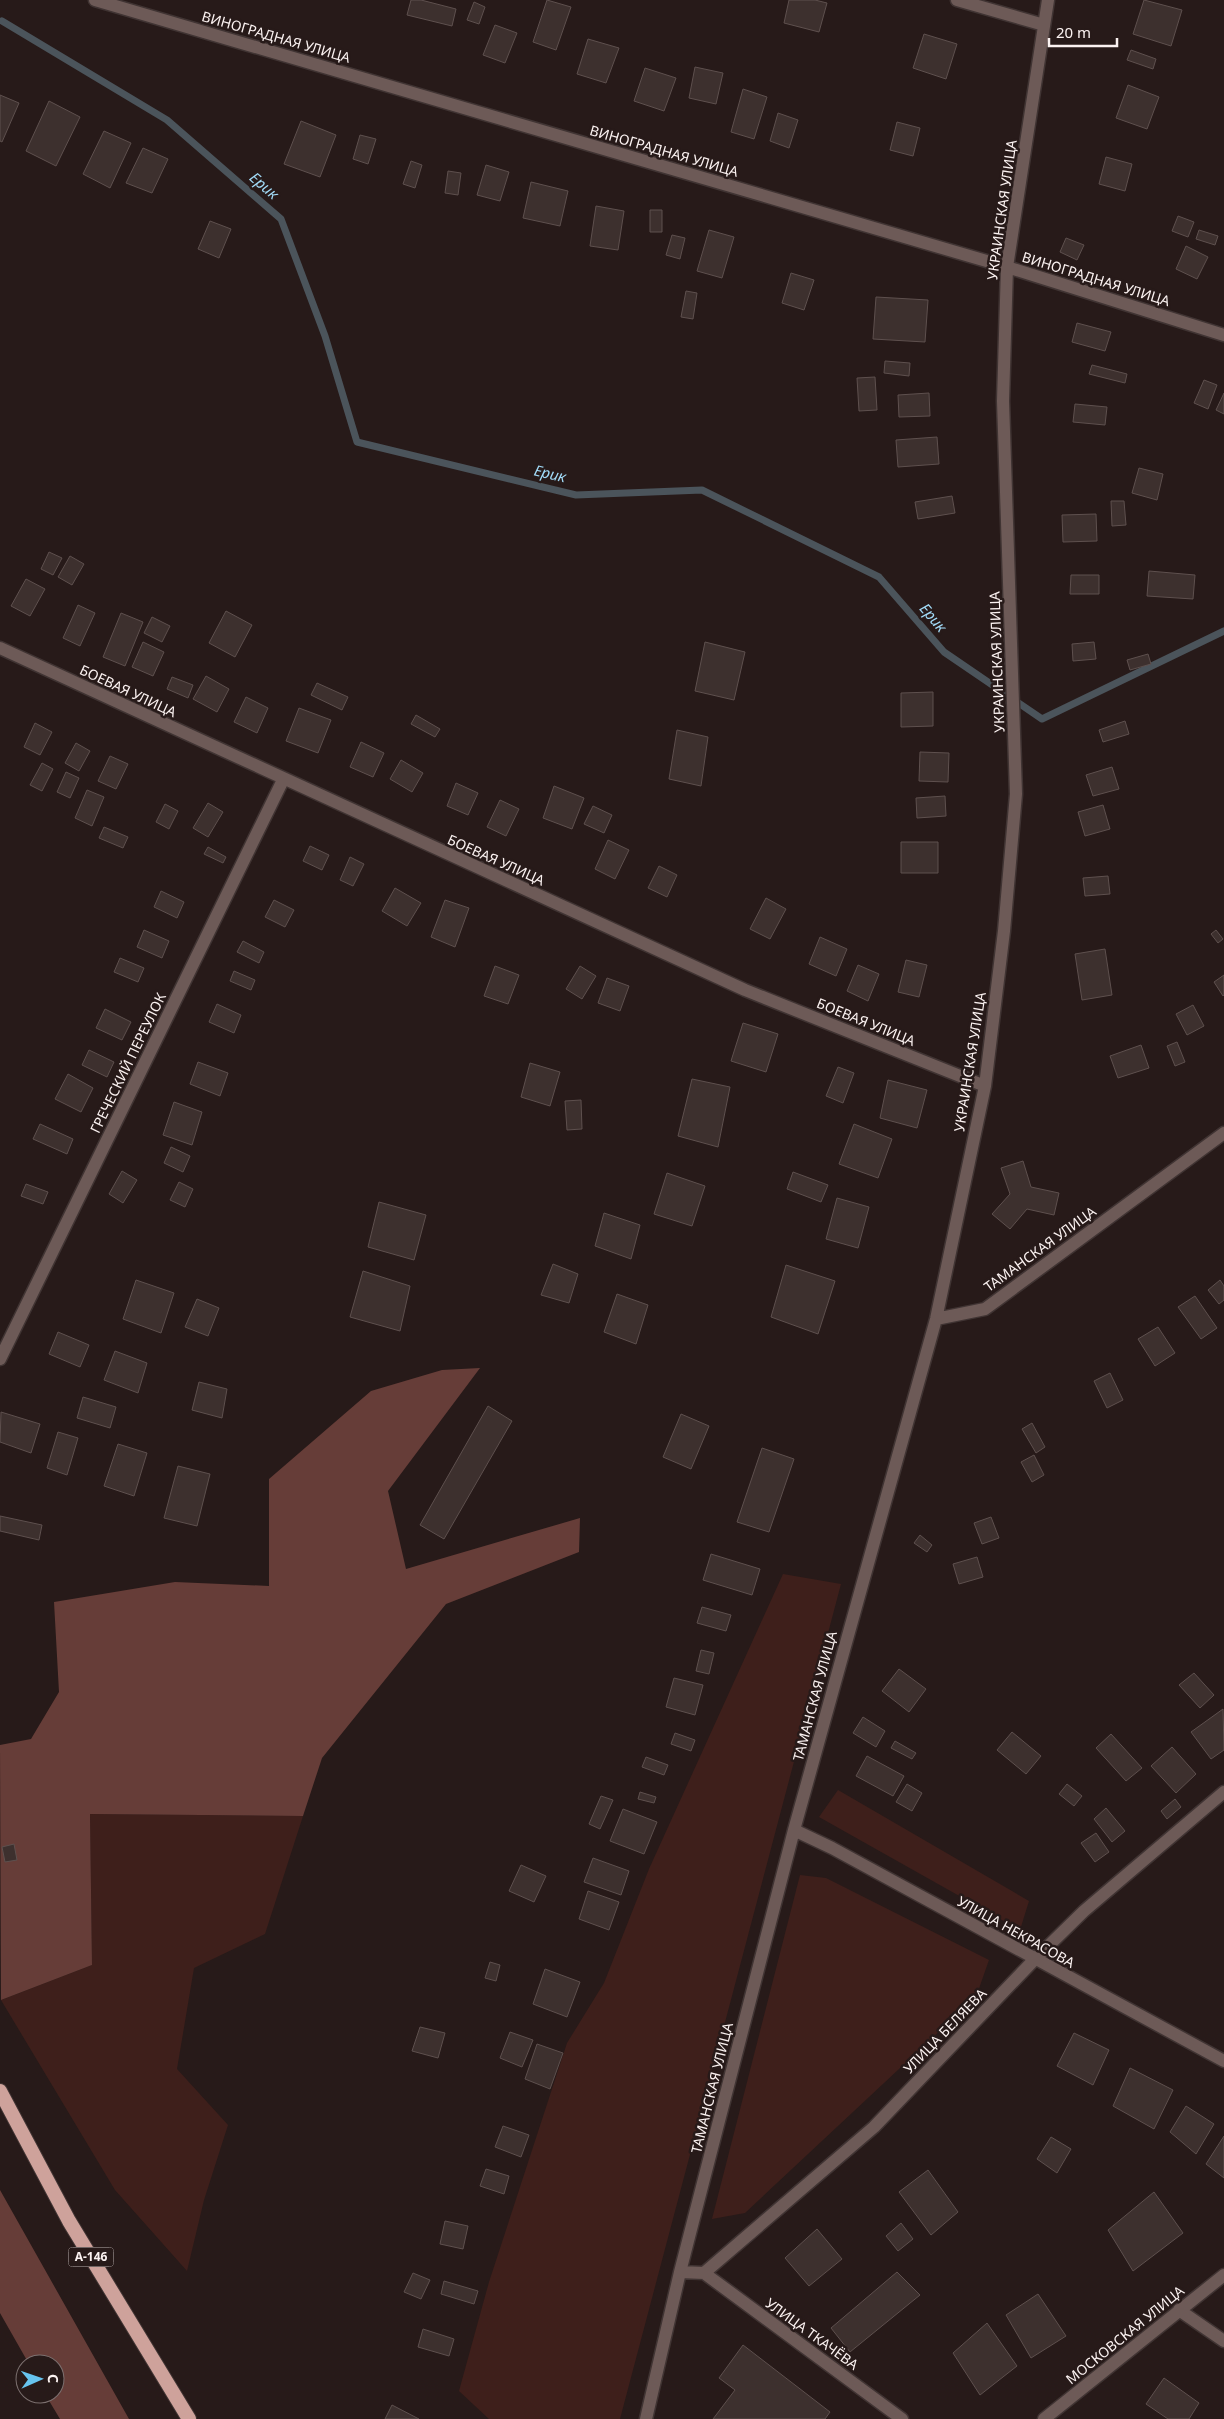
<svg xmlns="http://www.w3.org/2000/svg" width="1224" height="2419" font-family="'Noto Sans',sans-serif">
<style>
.green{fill:#3e1f1b}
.forest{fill:#663d38}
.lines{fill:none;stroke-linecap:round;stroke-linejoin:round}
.stream{stroke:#4b545b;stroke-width:7}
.building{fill:#3d302e;stroke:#5e504e}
.minor-casing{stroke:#403433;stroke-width:15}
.trunk-casing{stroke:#403433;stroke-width:16}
.minor{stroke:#6d5a57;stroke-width:12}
.trunk{stroke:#cea29b;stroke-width:14}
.labels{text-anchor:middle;stroke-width:5;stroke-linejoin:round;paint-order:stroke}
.shield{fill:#271a19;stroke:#bbb1b0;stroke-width:1}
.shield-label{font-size:12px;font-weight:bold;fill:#fbf2f1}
.street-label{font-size:14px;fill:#fbf2f1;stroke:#271a19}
.water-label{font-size:15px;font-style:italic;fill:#a2dbf8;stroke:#271a19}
</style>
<rect width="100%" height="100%" fill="#271a19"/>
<!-- green -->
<path class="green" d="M 783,1574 L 841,1584 L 620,2419 L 489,2419 L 459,2391 L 489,2282 L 567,2043 L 604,1983 L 649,1869 Z
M 838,1790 L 1029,1901 L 1020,1930 L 819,1817 Z
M 90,1814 L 303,1816 L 265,1934 L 194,1968 L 177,2069 L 228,2125 L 204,2200 L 187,2271 L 115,2190 L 1,2000 L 92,1965 Z
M 800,1875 L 826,1878 L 989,1960 L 976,1997 L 745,2213 L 712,2219 Z"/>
<!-- forest -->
<path class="forest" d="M 480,1368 L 388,1491 L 406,1569 L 580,1518 L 579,1552 L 446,1604 L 322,1758 L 303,1816 L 90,1814 L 92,1965 L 1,2000 L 0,1745 L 31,1739 L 59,1692 L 54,1602 L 175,1582 L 269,1586 L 269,1479 L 371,1391 L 442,1370 Z
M 0,2190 L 129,2419 L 60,2419 L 45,2394 L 55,2394 L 55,2364 L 29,2364 L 0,2313 Z"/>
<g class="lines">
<!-- stream -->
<path class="stream" d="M 2,21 L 167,120 L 281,219 L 325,336 L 357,442 L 576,495 L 702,490 L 879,577 L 944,652 L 1042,719 L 1224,631"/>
</g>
<!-- building -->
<path class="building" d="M 411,0 L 421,0 L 456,9 L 452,26 L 407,15 Z
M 547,0 L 571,7 L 556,50 L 533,42 Z
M 789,0 L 815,0 L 827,3 L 819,32 L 784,23 Z
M 1144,0 L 1182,10 L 1171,46 L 1133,34 Z
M 474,2 L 485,7 L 479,24 L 467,20 Z
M 495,25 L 517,33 L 505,63 L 483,55 Z
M 924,34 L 957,44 L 946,79 L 913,68 Z
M 588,39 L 619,48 L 606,83 L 577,74 Z
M 1131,50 L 1156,59 L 1153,69 L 1127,60 Z
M 695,67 L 723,73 L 716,104 L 689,98 Z
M 645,68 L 676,78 L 664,111 L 634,101 Z
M 1128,85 L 1159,97 L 1147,129 L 1116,118 Z
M 743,89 L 767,97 L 754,139 L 731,132 Z
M 0,95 L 19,103 L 2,142 L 0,141 Z
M 49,101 L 80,117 L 56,166 L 26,151 Z
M 778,113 L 798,120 L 789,148 L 770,141 Z
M 301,121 L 336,135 L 320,177 L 284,164 Z
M 897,122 L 920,128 L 913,156 L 890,150 Z
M 104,131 L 131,143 L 110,188 L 83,174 Z
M 360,135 L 376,139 L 368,164 L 353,159 Z
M 143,148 L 168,159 L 152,193 L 126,183 Z
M 1106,157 L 1132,164 L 1125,191 L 1099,184 Z
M 411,161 L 422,165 L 415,188 L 403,184 Z
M 486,165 L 509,172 L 500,201 L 477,195 Z
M 448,171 L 461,173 L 458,195 L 445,193 Z
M 531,182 L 568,191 L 560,226 L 523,218 Z
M 596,206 L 624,211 L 618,250 L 590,246 Z
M 650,210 L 662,210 L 662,232 L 650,232 Z
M 1178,216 L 1194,222 L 1188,237 L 1172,231 Z
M 210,221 L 231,229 L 219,258 L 198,249 Z
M 709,230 L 734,237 L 722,278 L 697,271 Z
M 1199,230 L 1218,236 L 1215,245 L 1196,239 Z
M 672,235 L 685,238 L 680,259 L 666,255 Z
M 1066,238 L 1084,245 L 1077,260 L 1060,252 Z
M 1186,246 L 1208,257 L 1197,279 L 1176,269 Z
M 791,273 L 814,280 L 804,310 L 782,303 Z
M 686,291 L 697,293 L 693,319 L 681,317 Z
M 876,297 L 928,300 L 925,342 L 873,339 Z
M 1077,323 L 1111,332 L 1105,351 L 1072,342 Z
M 885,361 L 910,363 L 909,376 L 884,373 Z
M 1092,365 L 1127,374 L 1125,383 L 1089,374 Z
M 875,377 L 877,410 L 859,411 L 857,378 Z
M 1204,380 L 1217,385 L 1208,409 L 1194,403 Z
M 929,393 L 930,416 L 899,417 L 898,395 Z
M 1224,393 L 1224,414 L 1216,410 Z
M 1075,404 L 1107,407 L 1105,425 L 1073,422 Z
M 937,437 L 939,464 L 898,467 L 896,440 Z
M 1139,468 L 1163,474 L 1157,500 L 1132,493 Z
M 952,496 L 955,513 L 918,519 L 915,502 Z
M 1111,501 L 1124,501 L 1126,525 L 1112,526 Z
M 1096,514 L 1097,541 L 1063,542 L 1062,515 Z
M 49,552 L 62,558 L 53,575 L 41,569 Z
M 70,556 L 84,564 L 72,585 L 58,577 Z
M 1149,571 L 1195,575 L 1193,599 L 1147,596 Z
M 1071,575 L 1099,575 L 1099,594 L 1070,594 Z
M 26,579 L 45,589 L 30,616 L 11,606 Z
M 78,605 L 95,613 L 80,646 L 63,638 Z
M 226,611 L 252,625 L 235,657 L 209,643 Z
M 121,613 L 143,622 L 125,666 L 103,657 Z
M 152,617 L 170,626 L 162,642 L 144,633 Z
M 143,642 L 164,652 L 153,676 L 132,667 Z
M 705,642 L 745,652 L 734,700 L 695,691 Z
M 1094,642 L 1096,659 L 1073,661 L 1072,644 Z
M 1148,654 L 1151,664 L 1130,670 L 1127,660 Z
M 206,676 L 229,689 L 217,712 L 193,699 Z
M 172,677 L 193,685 L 188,698 L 167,689 Z
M 317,683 L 348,697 L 342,710 L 311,695 Z
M 933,692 L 933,726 L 901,727 L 901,693 Z
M 246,697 L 268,708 L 257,733 L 234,722 Z
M 299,708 L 331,720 L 318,753 L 286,741 Z
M 416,715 L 440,729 L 435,737 L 411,724 Z
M 1125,721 L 1129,734 L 1103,742 L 1099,730 Z
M 35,723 L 52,732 L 40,755 L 24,747 Z
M 677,730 L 708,737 L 701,786 L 669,779 Z
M 361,742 L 384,753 L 373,777 L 350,767 Z
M 76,743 L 90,751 L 79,771 L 65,763 Z
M 920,752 L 949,753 L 948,782 L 919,781 Z
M 110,756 L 128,764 L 116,789 L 98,781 Z
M 401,760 L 423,773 L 412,792 L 390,779 Z
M 42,763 L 53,769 L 42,791 L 30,785 Z
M 1112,767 L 1119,789 L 1093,796 L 1086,775 Z
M 66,772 L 79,778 L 70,798 L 57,792 Z
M 456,783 L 478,793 L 468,815 L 447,806 Z
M 554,786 L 584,798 L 572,829 L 543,818 Z
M 87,790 L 104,797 L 92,826 L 75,818 Z
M 945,796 L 946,816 L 917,818 L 916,798 Z
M 500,800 L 519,809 L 506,836 L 487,827 Z
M 208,803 L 223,812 L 208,837 L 193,828 Z
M 165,804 L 178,811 L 169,829 L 156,822 Z
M 1103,805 L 1110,829 L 1085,836 L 1078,812 Z
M 593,806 L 612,815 L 604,833 L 584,824 Z
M 104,827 L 128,837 L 123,848 L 99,838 Z
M 608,840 L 629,850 L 615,879 L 595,869 Z
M 901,842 L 938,842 L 938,873 L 901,873 Z
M 310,846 L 329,855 L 322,870 L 303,861 Z
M 208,847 L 226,857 L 223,863 L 204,854 Z
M 350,857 L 364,864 L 353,886 L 340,880 Z
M 659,866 L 677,875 L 667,897 L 648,888 Z
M 1108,876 L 1110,894 L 1085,896 L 1083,878 Z
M 395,888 L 421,903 L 407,926 L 382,911 Z
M 161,891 L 184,902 L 177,918 L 154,907 Z
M 766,898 L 786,909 L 770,939 L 750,929 Z
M 274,900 L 294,910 L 285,927 L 265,917 Z
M 445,900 L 469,908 L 455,947 L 431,937 Z
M 144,930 L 169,941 L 162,958 L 137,947 Z
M 1216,930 L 1223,939 L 1218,943 L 1211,934 Z
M 820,937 L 847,949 L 836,976 L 809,964 Z
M 243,941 L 264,952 L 259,963 L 237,952 Z
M 1105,949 L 1112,995 L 1082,1000 L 1075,954 Z
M 120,958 L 144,968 L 138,982 L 114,972 Z
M 906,960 L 927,965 L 919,997 L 898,992 Z
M 858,965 L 879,974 L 868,1001 L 847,991 Z
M 495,966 L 519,975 L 508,1004 L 484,996 Z
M 580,966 L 596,976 L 582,999 L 566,989 Z
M 234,971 L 255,980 L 251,990 L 230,981 Z
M 1224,975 L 1224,995 L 1223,996 L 1214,982 Z
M 607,978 L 629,986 L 620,1011 L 598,1003 Z
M 217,1004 L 241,1015 L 234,1033 L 209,1022 Z
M 1193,1005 L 1204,1026 L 1187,1035 L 1176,1014 Z
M 105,1009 L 131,1022 L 122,1040 L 96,1028 Z
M 743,1023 L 778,1034 L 766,1072 L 731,1061 Z
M 1177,1042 L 1185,1062 L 1175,1066 L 1167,1046 Z
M 1141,1045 L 1149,1068 L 1118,1078 L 1110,1056 Z
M 89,1050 L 114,1062 L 107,1077 L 82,1065 Z
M 198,1062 L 228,1073 L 220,1096 L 190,1084 Z
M 530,1063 L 560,1072 L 550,1106 L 521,1097 Z
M 838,1067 L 854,1073 L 843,1103 L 826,1096 Z
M 68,1074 L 93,1088 L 81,1112 L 55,1099 Z
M 692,1079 L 730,1087 L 718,1147 L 678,1136 Z
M 888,1080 L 927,1090 L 917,1128 L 880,1118 Z
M 581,1100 L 582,1129 L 567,1130 L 565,1101 Z
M 174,1102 L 202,1112 L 192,1145 L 163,1135 Z
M 40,1124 L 73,1139 L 67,1154 L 33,1139 Z
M 854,1124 L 892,1139 L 878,1178 L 839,1164 Z
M 171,1147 L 190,1156 L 183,1172 L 164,1163 Z
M 1023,1161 L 1031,1187 L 1059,1193 L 1054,1215 L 1027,1209 L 1010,1229 L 992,1214 L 1010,1194 L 1001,1168 Z
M 122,1171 L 137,1180 L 123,1203 L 109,1194 Z
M 793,1172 L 828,1185 L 821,1202 L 787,1189 Z
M 667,1173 L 705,1186 L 692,1226 L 654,1214 Z
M 179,1182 L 193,1189 L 185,1207 L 170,1200 Z
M 26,1184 L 48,1192 L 43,1204 L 21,1196 Z
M 837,1198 L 869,1207 L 858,1248 L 826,1239 Z
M 379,1202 L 426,1215 L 414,1260 L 368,1247 Z
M 604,1213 L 640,1225 L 631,1259 L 595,1246 Z
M 553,1264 L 578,1274 L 569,1303 L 541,1295 Z
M 786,1265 L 835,1281 L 818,1334 L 771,1317 Z
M 363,1271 L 410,1286 L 400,1331 L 350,1317 Z
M 136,1280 L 174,1293 L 161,1333 L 123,1319 Z
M 1220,1280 L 1224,1286 L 1224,1300 L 1219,1304 L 1208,1290 Z
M 617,1294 L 648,1305 L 636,1344 L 604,1332 Z
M 1195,1296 L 1217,1328 L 1201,1339 L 1178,1307 Z
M 197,1299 L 219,1308 L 208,1336 L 185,1327 Z
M 1158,1327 L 1175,1353 L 1155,1366 L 1138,1339 Z
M 58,1332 L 89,1345 L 80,1367 L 49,1354 Z
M 115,1351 L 147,1363 L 138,1393 L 104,1380 Z
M 1110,1373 L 1123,1400 L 1107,1408 L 1094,1381 Z
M 199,1382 L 227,1389 L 222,1418 L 192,1410 Z
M 83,1397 L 116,1407 L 110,1428 L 77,1418 Z
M 488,1406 L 512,1421 L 444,1539 L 420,1525 Z
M 1,1412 L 40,1424 L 31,1453 L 0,1442 Z
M 681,1414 L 709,1426 L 691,1469 L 663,1457 Z
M 1032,1423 L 1045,1447 L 1036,1453 L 1022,1429 Z
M 58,1432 L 78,1438 L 67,1475 L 47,1468 Z
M 118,1444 L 147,1453 L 134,1496 L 104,1486 Z
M 762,1448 L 794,1459 L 769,1532 L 737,1522 Z
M 1034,1455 L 1044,1475 L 1032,1482 L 1021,1462 Z
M 178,1466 L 210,1474 L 197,1526 L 164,1518 Z
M 0,1516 L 42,1525 L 39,1540 L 0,1531 Z
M 991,1517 L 999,1538 L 982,1544 L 974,1523 Z
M 920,1535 L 932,1545 L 927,1552 L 914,1543 Z
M 711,1554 L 760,1569 L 752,1595 L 703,1580 Z
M 977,1557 L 983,1577 L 959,1584 L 953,1564 Z
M 702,1607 L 731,1615 L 726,1631 L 697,1623 Z
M 701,1650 L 714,1653 L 709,1674 L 696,1671 Z
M 899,1669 L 926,1689 L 909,1712 L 882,1691 Z
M 1194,1673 L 1214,1695 L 1200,1708 L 1179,1685 Z
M 674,1678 L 703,1685 L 695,1715 L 666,1707 Z
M 1223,1709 L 1224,1750 L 1211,1759 L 1191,1732 Z
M 863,1717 L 885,1731 L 876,1747 L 853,1733 Z
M 1012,1732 L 1041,1756 L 1026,1774 L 997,1750 Z
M 675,1733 L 695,1740 L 691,1751 L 671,1744 Z
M 1111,1734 L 1142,1768 L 1126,1781 L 1096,1748 Z
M 895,1741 L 916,1753 L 912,1759 L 891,1748 Z
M 1172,1747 L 1196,1774 L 1176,1793 L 1151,1766 Z
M 867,1756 L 904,1776 L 893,1796 L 856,1776 Z
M 646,1757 L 668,1765 L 664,1775 L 642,1767 Z
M 907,1784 L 922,1793 L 912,1811 L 896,1802 Z
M 1067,1784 L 1082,1796 L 1074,1806 L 1059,1794 Z
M 640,1792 L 656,1797 L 654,1803 L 638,1799 Z
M 601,1796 L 613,1800 L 600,1829 L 589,1824 Z
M 1175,1799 L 1181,1807 L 1167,1819 L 1161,1811 Z
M 1106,1808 L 1125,1831 L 1112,1842 L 1094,1819 Z
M 623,1809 L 657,1822 L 644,1854 L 610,1841 Z
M 1096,1833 L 1109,1852 L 1095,1862 L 1081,1843 Z
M 14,1844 L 17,1860 L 5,1862 L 2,1847 Z
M 593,1858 L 629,1871 L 621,1895 L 584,1882 Z
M 521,1865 L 546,1876 L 534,1902 L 509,1891 Z
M 588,1891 L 619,1902 L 609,1930 L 579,1919 Z
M 490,1962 L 500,1965 L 496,1981 L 485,1978 Z
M 545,1969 L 580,1982 L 567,2017 L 533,2004 Z
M 420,2027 L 445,2033 L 438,2058 L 412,2051 Z
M 510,2032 L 533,2040 L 522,2067 L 500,2058 Z
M 1074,2033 L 1109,2050 L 1093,2085 L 1057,2066 Z
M 537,2044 L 563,2053 L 550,2089 L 525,2079 Z
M 1130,2068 L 1173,2090 L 1154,2129 L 1113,2106 Z
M 1186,2106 L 1214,2124 L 1196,2154 L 1170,2132 Z
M 503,2126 L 529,2135 L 521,2157 L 495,2147 Z
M 1224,2136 L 1224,2178 L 1206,2164 Z
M 1051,2137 L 1071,2149 L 1057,2173 L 1037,2159 Z
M 486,2169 L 509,2176 L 504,2194 L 480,2186 Z
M 928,2170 L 958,2212 L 931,2235 L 899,2192 Z
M 1154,2192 L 1183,2233 L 1133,2271 L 1108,2230 Z
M 445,2221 L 468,2226 L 463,2249 L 440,2244 Z
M 901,2223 L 913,2239 L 898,2251 L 886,2236 Z
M 817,2229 L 842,2259 L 809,2286 L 785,2258 Z
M 897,2272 L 920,2295 L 850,2352 L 831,2328 Z
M 413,2273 L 430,2280 L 421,2299 L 404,2292 Z
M 444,2281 L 478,2291 L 474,2304 L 441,2294 Z
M 1038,2294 L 1066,2336 L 1031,2358 L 1006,2315 Z
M 987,2323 L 1017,2366 L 980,2395 L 953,2353 Z
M 423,2329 L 454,2339 L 449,2356 L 418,2347 Z
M 743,2345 L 830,2412 L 825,2419 L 713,2419 L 735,2390 L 719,2378 Z
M 1164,2378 L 1199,2403 L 1189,2419 L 1168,2419 L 1146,2404 Z
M 392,2405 L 419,2419 L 385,2419 Z"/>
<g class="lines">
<defs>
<path id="minor" d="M 95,0 L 1007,267 L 1224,335
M 957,0 L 1044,25
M 0,648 L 745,990 L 985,1086
M 936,1319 L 985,1309 L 1224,1133
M 0,1359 L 283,780
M 794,1830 L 832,1848 L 1224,2061
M 680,2272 L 704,2273 L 874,2127 L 1034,1960 L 1084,1911 L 1224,1792
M 704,2273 L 902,2419
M 1179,2310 L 1224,2341
M 646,2419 L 680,2272 L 794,1830 L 936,1319 L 985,1086 L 1004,931 L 1016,794 L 1003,401 L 1007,267 L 1048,0
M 1044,2419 L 1224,2275"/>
<path id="trunk" d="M 0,2091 L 69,2221 L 189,2419"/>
</defs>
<!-- minor casing -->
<use href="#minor" class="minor-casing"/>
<!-- trunk casing -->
<use href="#trunk" class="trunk-casing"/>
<!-- minor -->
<use href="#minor" class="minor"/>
<!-- trunk -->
<use href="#trunk" class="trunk"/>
</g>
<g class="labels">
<!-- shield labels -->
<rect class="shield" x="68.5" y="2247.5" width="45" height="19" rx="4"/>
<g class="shield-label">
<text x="91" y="2261">А-146</text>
</g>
<!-- street labels -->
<g class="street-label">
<text transform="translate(276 37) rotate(16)" y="5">ВИНОГРАДНАЯ УЛИЦА</text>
<text transform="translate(664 151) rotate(16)" y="5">ВИНОГРАДНАЯ УЛИЦА</text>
<text transform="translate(1002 210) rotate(-82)" y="5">УКРАИНСКАЯ УЛИЦА</text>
<text transform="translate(1096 279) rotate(17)" y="5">ВИНОГРАДНАЯ УЛИЦА</text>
<text transform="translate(997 662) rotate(-92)" y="5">УКРАИНСКАЯ УЛИЦА</text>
<text transform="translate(128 691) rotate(25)" y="5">БОЕВАЯ УЛИЦА</text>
<text transform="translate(496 860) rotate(24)" y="5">БОЕВАЯ УЛИЦА</text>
<text transform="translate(866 1022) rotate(22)" y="5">БОЕВАЯ УЛИЦА</text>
<text transform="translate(970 1062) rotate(-81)" y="5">УКРАИНСКАЯ УЛИЦА</text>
<text transform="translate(128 1063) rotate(-64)" y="5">ГРЕЧЕСКИЙ ПЕРЕУЛОК</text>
<text transform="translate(1040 1249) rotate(-36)" y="5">ТАМАНСКАЯ УЛИЦА</text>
<text transform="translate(815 1696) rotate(-75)" y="5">ТАМАНСКАЯ УЛИЦА</text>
<text transform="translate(1016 1932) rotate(29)" y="5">УЛИЦА НЕКРАСОВА</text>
<text transform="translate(945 2031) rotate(-46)" y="5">УЛИЦА БЕЛЯЕВА</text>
<text transform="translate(712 2088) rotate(-76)" y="5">ТАМАНСКАЯ УЛИЦА</text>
<text transform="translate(812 2334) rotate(36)" y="5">УЛИЦА ТКАЧЁВА</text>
<text transform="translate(1125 2335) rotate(-39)" y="5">МОСКОВСКАЯ УЛИЦА</text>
</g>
<!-- water labels -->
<g class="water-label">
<text transform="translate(264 186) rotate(41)" y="5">Ерик</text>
<text transform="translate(550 474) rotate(13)" y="5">Ерик</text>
<text transform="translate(933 618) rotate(49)" y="5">Ерик</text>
</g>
</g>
<!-- north arrow -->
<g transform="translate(40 2379) rotate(88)"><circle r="24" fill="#271a19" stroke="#7c706f"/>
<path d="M0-4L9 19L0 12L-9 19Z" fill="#67c4ef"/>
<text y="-8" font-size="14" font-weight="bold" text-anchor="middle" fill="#fbf2f1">С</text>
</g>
<!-- scale -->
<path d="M1049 38v8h68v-8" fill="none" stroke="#fbf2f1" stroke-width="2.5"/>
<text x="1056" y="38" font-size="15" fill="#fbf2f1" stroke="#271a19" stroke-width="4" paint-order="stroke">20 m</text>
</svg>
